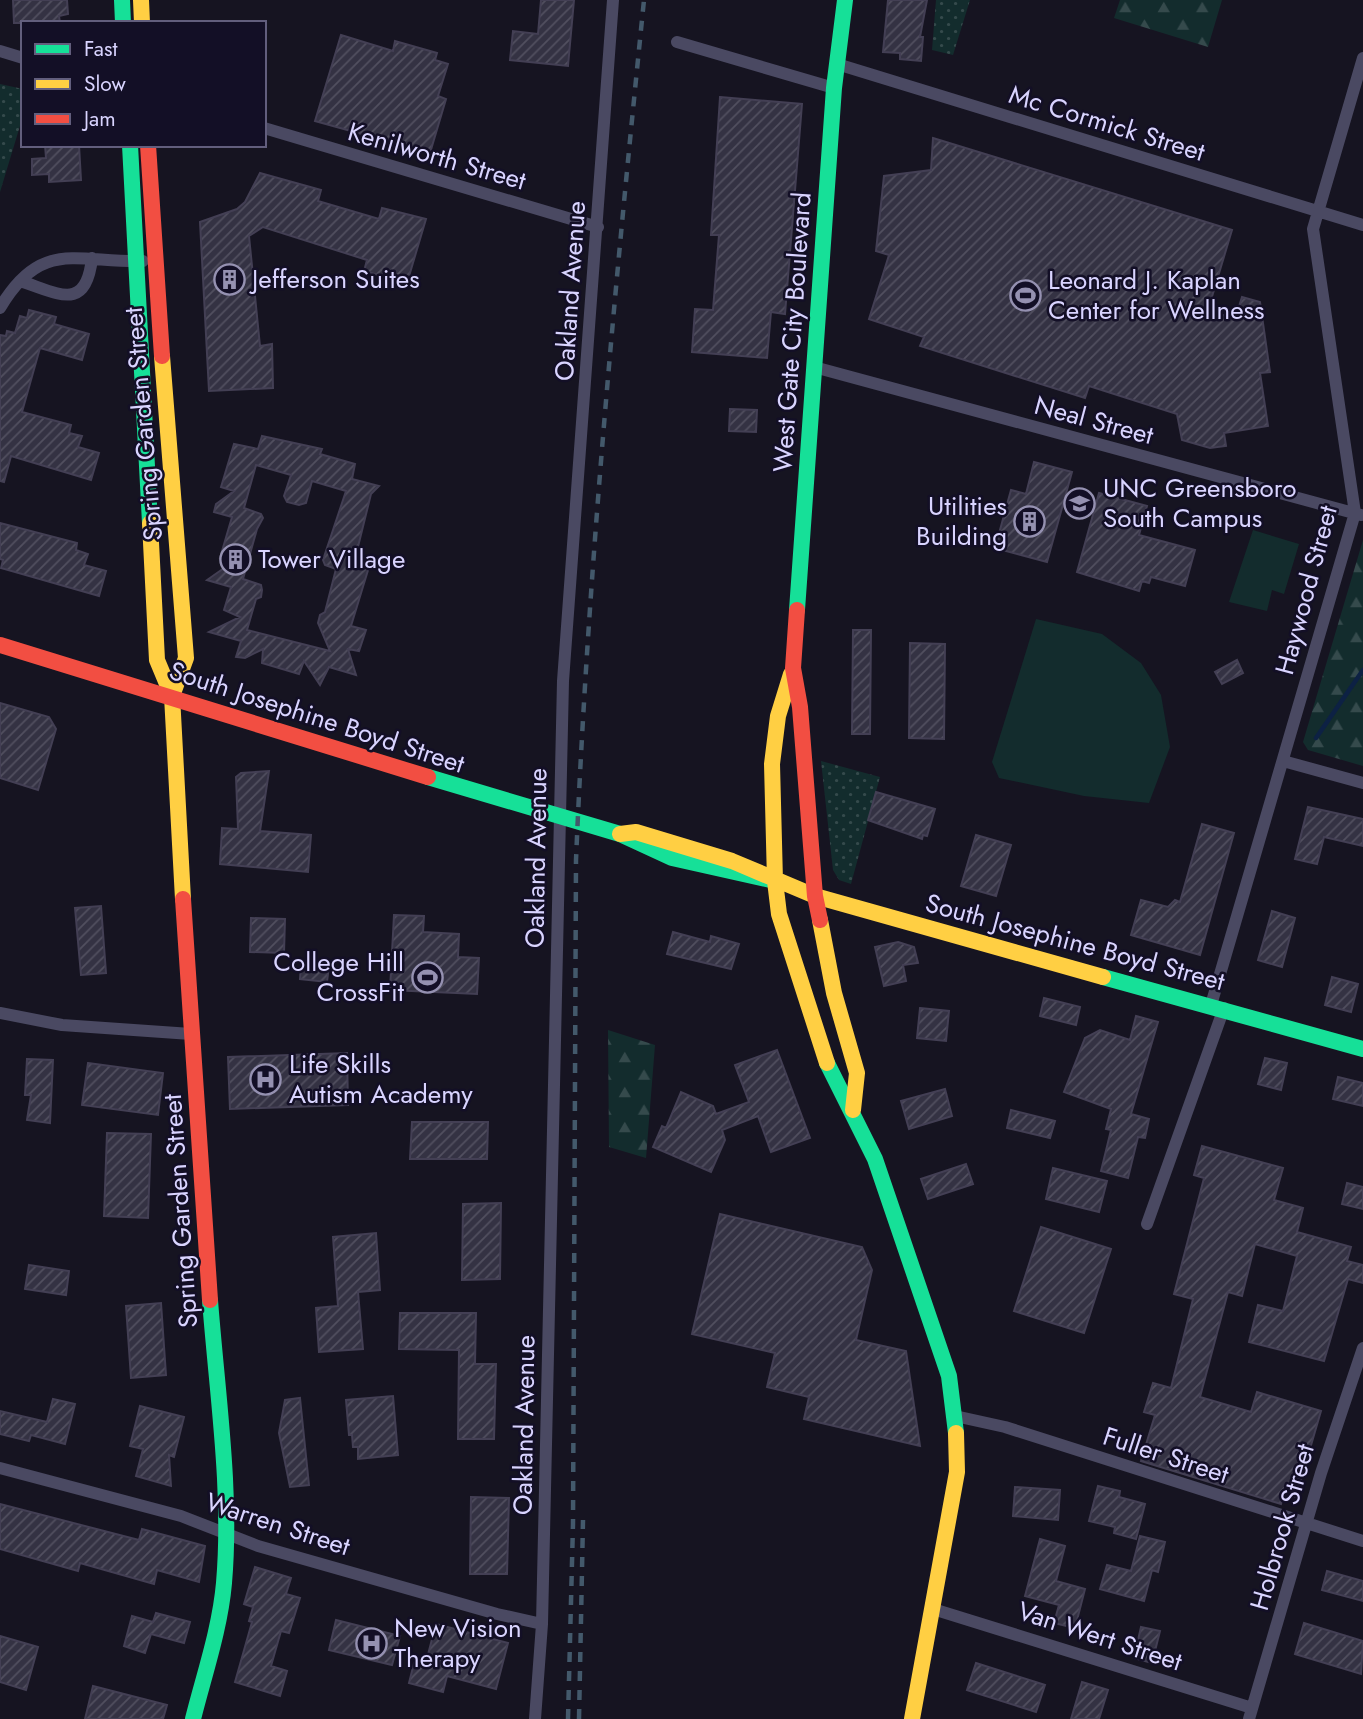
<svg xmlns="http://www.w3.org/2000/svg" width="1363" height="1719" font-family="Jost,sans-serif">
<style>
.grass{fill:url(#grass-dots)}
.forest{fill:url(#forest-firs)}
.park{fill:#132c2d}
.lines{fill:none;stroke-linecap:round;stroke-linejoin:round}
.stream{stroke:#0d2144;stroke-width:4.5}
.building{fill:url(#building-hatch);stroke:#433f54;stroke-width:2;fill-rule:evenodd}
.street{stroke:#4a4962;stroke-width:12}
.fast{stroke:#16e098;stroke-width:16}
.slow{stroke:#ffcf43;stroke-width:16}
.jam{stroke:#f24e42;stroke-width:16}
.rail{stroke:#43596b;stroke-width:4.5;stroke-dasharray:10 9;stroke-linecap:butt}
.labels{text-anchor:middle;stroke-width:5;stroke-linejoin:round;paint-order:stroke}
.street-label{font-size:26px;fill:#d9d4ff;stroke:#130f26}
.poi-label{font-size:26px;fill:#d9d4ff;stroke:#130f26;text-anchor:start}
</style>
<defs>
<pattern id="grass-dots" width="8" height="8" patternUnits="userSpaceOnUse" patternTransform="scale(1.75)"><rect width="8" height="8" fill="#132c2d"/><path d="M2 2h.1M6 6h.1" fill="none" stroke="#354a4c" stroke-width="1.8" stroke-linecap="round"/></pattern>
<pattern id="forest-firs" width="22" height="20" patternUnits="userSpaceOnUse" patternTransform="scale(1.75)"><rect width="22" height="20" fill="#132c2d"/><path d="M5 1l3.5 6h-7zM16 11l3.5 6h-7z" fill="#354a4c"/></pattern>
<pattern id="building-hatch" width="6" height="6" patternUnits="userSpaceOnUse" patternTransform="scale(1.75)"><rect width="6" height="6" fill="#343243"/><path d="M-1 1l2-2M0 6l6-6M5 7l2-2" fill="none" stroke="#514f5f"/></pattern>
</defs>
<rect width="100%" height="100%" fill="#161421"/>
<!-- grass -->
<path class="grass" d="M 936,0 L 970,0 L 953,55 L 932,50 Z
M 0,84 L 23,89 L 23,116 L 0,192 Z
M 821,761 L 880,777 L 851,884 L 839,880 L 833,870 Z"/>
<!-- forest -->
<path class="forest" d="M 1120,0 L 1222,0 L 1208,47 L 1114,18 Z
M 1363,540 L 1363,766 L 1308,750 L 1303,742 Z
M 608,1030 L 655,1045 L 646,1158 L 609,1147 Z"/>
<!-- park -->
<path class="park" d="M 1253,530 L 1299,544 L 1284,594 L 1272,590 L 1267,611 L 1229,602 Z
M 1036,619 L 1102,634 L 1141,663 L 1161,695 L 1170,747 L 1149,803 L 1084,796 L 999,778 L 992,762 Z"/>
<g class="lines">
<!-- stream -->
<path class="stream" d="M 1316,738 L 1363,670"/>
</g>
<!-- building -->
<path class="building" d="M 13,0 L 67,0 L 68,14 L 59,16 L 60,23 L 14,23 Z
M 541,0 L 574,0 L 568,66 L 510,60 L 513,31 L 538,34 Z
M 888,0 L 927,0 L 920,37 L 923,37 L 921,61 L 900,59 L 900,53 L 883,52 Z
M 341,35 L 393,51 L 395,41 L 437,53 L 435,60 L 448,64 L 438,96 L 446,99 L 430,153 L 315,121 Z
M 720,97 L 802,104 L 785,314 L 771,312 L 767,358 L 692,352 L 695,309 L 713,310 L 719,235 L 711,235 Z
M 933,138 L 1232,230 L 1208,310 L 1235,319 L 1242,297 L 1260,302 L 1270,372 L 1260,373 L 1268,426 L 1224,433 L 1226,446 L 1210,448 L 1182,440 L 1177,414 L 1089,386 L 1085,398 L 920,346 L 924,337 L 869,319 L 889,255 L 876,251 L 884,176 L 931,170 Z
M 45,145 L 79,145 L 81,180 L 49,182 L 49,174 L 32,175 L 32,159 L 46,158 Z
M 260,173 L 321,190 L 318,201 L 379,219 L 382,208 L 426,219 L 407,283 L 364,271 L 367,260 L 263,227 L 249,236 L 260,346 L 272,344 L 273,388 L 209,391 L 200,222 L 237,209 L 245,202 Z
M 29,310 L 56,317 L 54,324 L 89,334 L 82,360 L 40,348 L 22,412 L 71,425 L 69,433 L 82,436 L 78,447 L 99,453 L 91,480 L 11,456 L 4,482 L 0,481 L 0,335 L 6,336 L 7,331 L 15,333 L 20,316 L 27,318 Z
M 730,409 L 757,410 L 756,432 L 729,431 Z
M 262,436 L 322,449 L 320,454 L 355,464 L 352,479 L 379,486 L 371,494 L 354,563 L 369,567 L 351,626 L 366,630 L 359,651 L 348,649 L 356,675 L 329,667 L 320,685 L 304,661 L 299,674 L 262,663 L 263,649 L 245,658 L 236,657 L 241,641 L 209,632 L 240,617 L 224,610 L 231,587 L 207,580 L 234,561 L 220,558 L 232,517 L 214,512 L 216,504 L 234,491 L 221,487 L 234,444 L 258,449 ZM 256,465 L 291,475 L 284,496 L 287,502 L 299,505 L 306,503 L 312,481 L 346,491 L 323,560 L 325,565 L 336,569 L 325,612 L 320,615 L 318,623 L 330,651 L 247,630 L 256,599 L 261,597 L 262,590 L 261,585 L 243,579 L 257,529 L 263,518 L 261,514 L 244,508 Z
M 1034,462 L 1072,472 L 1047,562 L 995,548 L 1011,490 L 1026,494 Z
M 1099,493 L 1147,506 L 1139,535 L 1195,550 L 1185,586 L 1151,577 L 1149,583 L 1142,581 L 1139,591 L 1077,572 Z
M 0,523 L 77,543 L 76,550 L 88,554 L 84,565 L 106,571 L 99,596 L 1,568 L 3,560 L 0,559 Z
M 853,630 L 871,630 L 870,734 L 852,734 Z
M 910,643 L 945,644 L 944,739 L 909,738 Z
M 1237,660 L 1243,673 L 1222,684 L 1215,672 Z
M 0,703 L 49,717 L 56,729 L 38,790 L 0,778 Z
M 269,771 L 260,831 L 311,835 L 308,872 L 220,864 L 222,828 L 238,829 L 236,777 L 241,773 Z
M 876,792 L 935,809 L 927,836 L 923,835 L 922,839 L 868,820 Z
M 1308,807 L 1363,819 L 1363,846 L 1324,837 L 1317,864 L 1295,859 Z
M 1202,824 L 1234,833 L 1200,955 L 1131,935 L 1141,900 L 1168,907 L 1175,900 L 1180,902 Z
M 976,835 L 1011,845 L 996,896 L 961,886 Z
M 101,906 L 106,973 L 81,975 L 75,908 Z
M 1272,911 L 1295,918 L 1282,967 L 1258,960 Z
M 394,915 L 424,916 L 423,932 L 459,934 L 458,957 L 479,958 L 477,994 L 390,990 Z
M 251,918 L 285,919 L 284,953 L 250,952 Z
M 673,932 L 710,942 L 711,936 L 739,944 L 731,969 L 667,954 Z
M 898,942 L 914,947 L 918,963 L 903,965 L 906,981 L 884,986 L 875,947 Z
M 301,964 L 329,966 L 327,982 L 300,979 Z
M 1332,977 L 1358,984 L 1351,1012 L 1325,1005 Z
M 1044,998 L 1080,1007 L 1076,1025 L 1040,1016 Z
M 920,1008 L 949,1011 L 946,1041 L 917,1038 Z
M 1136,1016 L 1158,1022 L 1131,1114 L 1149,1119 L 1145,1138 L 1138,1137 L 1128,1178 L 1101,1171 L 1111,1130 L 1106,1129 L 1111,1109 L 1064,1092 L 1085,1038 L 1100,1030 L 1130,1040 Z
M 777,1050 L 810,1138 L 771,1152 L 758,1116 L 722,1130 L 725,1140 L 711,1172 L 653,1147 L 662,1126 L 666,1128 L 681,1092 L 713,1106 L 716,1114 L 749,1102 L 735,1065 Z
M 347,1053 L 348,1105 L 230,1109 L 228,1057 Z
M 1265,1058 L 1287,1063 L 1281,1090 L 1258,1084 Z
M 27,1059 L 53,1060 L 50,1123 L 27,1120 L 31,1095 L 25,1095 Z
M 88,1063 L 163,1073 L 158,1115 L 82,1105 Z
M 1338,1077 L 1363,1083 L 1363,1106 L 1333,1099 Z
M 945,1089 L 952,1116 L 909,1129 L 901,1101 Z
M 1011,1110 L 1055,1121 L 1050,1138 L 1007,1128 Z
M 412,1122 L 488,1122 L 487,1159 L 410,1159 Z
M 107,1133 L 151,1134 L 148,1218 L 104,1216 Z
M 1202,1146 L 1283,1168 L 1274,1200 L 1303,1208 L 1297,1232 L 1351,1247 L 1347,1261 L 1363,1265 L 1363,1283 L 1348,1279 L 1324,1361 L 1249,1342 L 1258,1305 L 1283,1311 L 1297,1256 L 1255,1244 L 1242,1296 L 1228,1292 L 1200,1397 L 1251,1412 L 1257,1392 L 1321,1411 L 1296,1497 L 1284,1493 L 1281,1504 L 1141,1461 L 1155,1415 L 1144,1412 L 1153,1383 L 1171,1388 L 1193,1299 L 1174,1294 L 1204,1178 L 1194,1175 Z
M 966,1164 L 973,1184 L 928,1199 L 921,1179 Z
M 1053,1168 L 1107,1181 L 1099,1212 L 1046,1199 Z
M 1347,1183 L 1363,1187 L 1363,1209 L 1342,1204 Z
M 501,1203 L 500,1279 L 462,1280 L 463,1204 Z
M 720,1214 L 862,1247 L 872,1270 L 856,1340 L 906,1351 L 920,1446 L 804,1419 L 809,1397 L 767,1387 L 775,1353 L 692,1334 Z
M 1041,1227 L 1111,1249 L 1084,1333 L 1014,1311 Z
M 376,1233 L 380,1290 L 358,1292 L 363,1349 L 319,1352 L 316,1308 L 338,1306 L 333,1237 Z
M 29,1265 L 69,1271 L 66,1295 L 25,1289 Z
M 161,1303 L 166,1375 L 131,1378 L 126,1306 Z
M 400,1313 L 476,1313 L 475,1364 L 496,1364 L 494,1439 L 458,1439 L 459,1350 L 399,1349 Z
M 393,1396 L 398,1455 L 358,1459 L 358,1447 L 353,1447 L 352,1435 L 349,1435 L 346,1400 Z
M 300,1398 L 309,1485 L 290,1487 L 279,1433 L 285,1400 Z
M 53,1399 L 75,1404 L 65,1444 L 31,1435 L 29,1441 L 0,1434 L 0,1411 L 47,1422 Z
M 140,1406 L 184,1417 L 174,1457 L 169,1455 L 171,1486 L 136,1476 L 143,1449 L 130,1446 Z
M 1098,1486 L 1120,1491 L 1119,1497 L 1145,1504 L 1136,1539 L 1114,1533 L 1115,1527 L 1089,1521 Z
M 1015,1487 L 1060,1490 L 1058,1520 L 1013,1516 Z
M 471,1497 L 509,1498 L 507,1574 L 470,1574 Z
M 0,1504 L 139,1540 L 142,1529 L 205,1546 L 199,1582 L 157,1570 L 154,1584 L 80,1563 L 78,1571 L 0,1549 Z
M 1140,1536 L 1165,1542 L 1158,1572 L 1152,1570 L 1144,1601 L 1100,1589 L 1107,1565 L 1131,1571 Z
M 1040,1539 L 1065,1546 L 1056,1581 L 1085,1589 L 1075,1628 L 1054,1623 L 1059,1605 L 1025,1596 Z
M 255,1567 L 291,1578 L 286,1594 L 300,1598 L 289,1633 L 281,1631 L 271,1666 L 287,1671 L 280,1696 L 235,1682 L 252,1622 L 249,1621 L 253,1607 L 244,1604 Z
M 1327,1571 L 1363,1581 L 1363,1601 L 1322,1590 Z
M 156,1613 L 190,1622 L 184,1643 L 151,1634 L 145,1653 L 124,1646 L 132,1616 L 153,1622 Z
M 336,1620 L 400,1636 L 392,1665 L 329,1650 Z
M 1304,1623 L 1363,1641 L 1361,1674 L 1295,1654 Z
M 436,1624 L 508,1643 L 496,1689 L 447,1676 L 443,1692 L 409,1683 L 414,1663 L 425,1666 Z
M 1141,1627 L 1160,1631 L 1152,1663 L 1134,1658 Z
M 0,1636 L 38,1647 L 26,1690 L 0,1682 Z
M 976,1663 L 1045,1685 L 1036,1712 L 967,1690 Z
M 1082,1682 L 1108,1690 L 1099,1719 L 1071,1719 Z
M 93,1686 L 167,1705 L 163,1719 L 85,1719 Z"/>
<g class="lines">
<!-- street -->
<path class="street" d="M 677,42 L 834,88
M 0,51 L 23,58
M 837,64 L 1363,225
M 264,128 L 598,227
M 20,281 C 58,293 86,313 92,258
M 0,308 C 41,238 77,263 143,261
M 814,367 L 1361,515
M 1283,761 L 1363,783
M 1211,1005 L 1355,513 L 1313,229 L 1363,58
M 0,1013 L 62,1025 L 191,1034
M 1147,1224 L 1224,1008
M 955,1416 L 1005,1427 L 1363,1541
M 0,1468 L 181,1516 L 258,1546 L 497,1614 L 542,1624
M 933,1609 L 1252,1708
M 535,1719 L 542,1624 L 563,681 L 613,0
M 1249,1719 L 1321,1473 L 1363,1348"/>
<!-- fast -->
<path class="fast" d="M 122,0 L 123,23
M 130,145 L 150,523
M 797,610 L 834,88 L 845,0
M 428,777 L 620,834 L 672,858 L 775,881
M 1103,977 L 1363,1049
M 827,1063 L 875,1159 L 949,1376 L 956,1433
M 193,1719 C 204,1675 220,1629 224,1583 C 232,1490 217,1393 210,1300"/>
<!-- slow -->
<path class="slow" d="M 141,0 L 142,23
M 162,356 L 186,658 L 172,696
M 150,523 L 157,660 L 172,696 L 183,899
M 791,674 L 778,716 L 772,764 L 775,881 L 779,914 L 827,1063
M 620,834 L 636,832 L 732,861 L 815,896 L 1103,977
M 820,920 L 834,993 L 857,1073 L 853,1110
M 912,1719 L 957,1472 L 956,1433"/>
<!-- jam -->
<path class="jam" d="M 148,145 L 162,356
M 797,610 L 793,668 L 800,707 L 815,896 L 820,920
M 0,645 L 428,777
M 183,899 L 210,1300"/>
<!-- rail -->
<path class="rail" d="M 568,1719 L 573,1524 L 576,860 C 588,572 615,286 644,0
M 579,1719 L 583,1520"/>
</g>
<!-- icons -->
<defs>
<symbol id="building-ring" viewBox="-11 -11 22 22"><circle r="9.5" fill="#130f26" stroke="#9591b1" stroke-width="1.5"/><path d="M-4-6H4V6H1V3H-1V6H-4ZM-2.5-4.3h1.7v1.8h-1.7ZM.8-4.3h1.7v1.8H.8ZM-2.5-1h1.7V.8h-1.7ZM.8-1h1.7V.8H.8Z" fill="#9591b1"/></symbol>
<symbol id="stadium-ring" viewBox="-11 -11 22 22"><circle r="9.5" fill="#130f26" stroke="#9591b1" stroke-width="1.5"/><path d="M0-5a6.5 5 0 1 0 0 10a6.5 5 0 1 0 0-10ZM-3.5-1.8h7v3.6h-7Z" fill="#9591b1"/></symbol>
<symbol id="university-ring" viewBox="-11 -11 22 22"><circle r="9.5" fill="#130f26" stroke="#9591b1" stroke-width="1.5"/><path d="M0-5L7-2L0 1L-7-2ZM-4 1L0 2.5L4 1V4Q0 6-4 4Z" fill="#9591b1"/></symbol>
<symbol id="hospital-ring" viewBox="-11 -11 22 22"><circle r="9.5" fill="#130f26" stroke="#9591b1" stroke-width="1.5"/><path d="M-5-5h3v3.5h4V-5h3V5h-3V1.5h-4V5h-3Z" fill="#9591b1"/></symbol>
</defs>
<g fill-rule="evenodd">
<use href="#building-ring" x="212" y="262" width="35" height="35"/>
<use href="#stadium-ring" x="1008" y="278" width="35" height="35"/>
<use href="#university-ring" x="1062" y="486" width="35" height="35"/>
<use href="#building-ring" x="1012" y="504" width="35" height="35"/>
<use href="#building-ring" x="218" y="542" width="35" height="35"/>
<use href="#stadium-ring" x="410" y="960" width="35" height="35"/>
<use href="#hospital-ring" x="248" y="1062" width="35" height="35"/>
<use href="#hospital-ring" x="354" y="1626" width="35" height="35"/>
</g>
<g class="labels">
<!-- street labels -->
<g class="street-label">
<text transform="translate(1107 123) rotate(17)" y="9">Mc Cormick Street</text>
<text transform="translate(437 156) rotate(16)" y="9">Kenilworth Street</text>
<text transform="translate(570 291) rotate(-86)" y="9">Oakland Avenue</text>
<text transform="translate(792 332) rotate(-86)" y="9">West Gate City Boulevard</text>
<text transform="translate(1094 420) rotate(15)" y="9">Neal Street</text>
<text transform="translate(143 424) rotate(-95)" y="9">Spring Garden Street</text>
<text transform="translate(1306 590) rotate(-75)" y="9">Haywood Street</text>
<text transform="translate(317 717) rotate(18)" y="9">South Josephine Boyd Street</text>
<text transform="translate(536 858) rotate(-89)" y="9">Oakland Avenue</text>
<text transform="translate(1075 942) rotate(15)" y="9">South Josephine Boyd Street</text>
<text transform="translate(180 1211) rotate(-94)" y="9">Spring Garden Street</text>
<text transform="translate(524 1425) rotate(-89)" y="9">Oakland Avenue</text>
<text transform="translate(1166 1455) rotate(18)" y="9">Fuller Street</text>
<text transform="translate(278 1524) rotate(18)" y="9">Warren Street</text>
<text transform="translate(1282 1527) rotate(-74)" y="9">Holbrook Street</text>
<text transform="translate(1100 1636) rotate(18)" y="9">Van Wert Street</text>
</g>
<!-- poi labels -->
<g class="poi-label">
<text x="252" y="288">Jefferson Suites</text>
<text x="1048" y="289">Leonard J. Kaplan<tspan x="1048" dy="30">Center for Wellness</tspan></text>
<text x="1103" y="497">UNC Greensboro<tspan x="1103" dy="30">South Campus</tspan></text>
<text x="1007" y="515" text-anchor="end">Utilities<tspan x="1007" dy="30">Building</tspan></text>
<text x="258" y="568">Tower Village</text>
<text x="404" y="971" text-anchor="end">College Hill<tspan x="404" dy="30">CrossFit</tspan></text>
<text x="289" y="1073">Life Skills<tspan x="289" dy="30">Autism Academy</tspan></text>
<text x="394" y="1637">New Vision<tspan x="394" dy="30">Therapy</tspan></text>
</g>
</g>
<!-- legend -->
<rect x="21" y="21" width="245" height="126" fill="#130f26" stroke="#625e7d" stroke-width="2"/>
<rect x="35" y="44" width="35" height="10" fill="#16e098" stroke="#625e7d" stroke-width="2"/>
<text x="84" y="56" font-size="21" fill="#d9d4ff">Fast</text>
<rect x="35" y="79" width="35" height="10" fill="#ffcf43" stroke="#625e7d" stroke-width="2"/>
<text x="84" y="91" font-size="21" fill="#d9d4ff">Slow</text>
<rect x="35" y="114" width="35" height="10" fill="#f24e42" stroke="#625e7d" stroke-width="2"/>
<text x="84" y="126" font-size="21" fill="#d9d4ff">Jam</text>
</svg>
